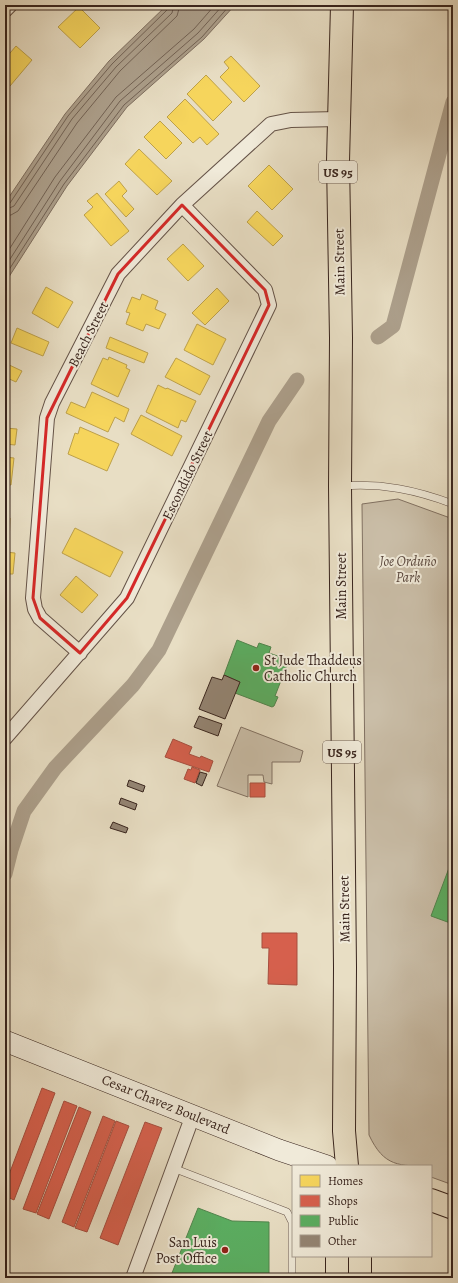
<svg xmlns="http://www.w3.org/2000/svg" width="458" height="1283" font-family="Alegreya,serif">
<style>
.green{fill:#cabea8;stroke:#817162}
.water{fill:#ac9f8b;stroke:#7e6e5f}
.homes{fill:#f6d55c;stroke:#bda049}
.shops{fill:#d6604d;stroke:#a74e3f}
.public{fill:#5aae61;stroke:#50854d}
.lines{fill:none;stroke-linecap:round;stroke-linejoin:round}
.shore{stroke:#726254;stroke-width:1}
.canal{stroke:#ac9f8b;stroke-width:15}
.building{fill:#948574;stroke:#38241d}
.lane-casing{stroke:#645247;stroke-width:8}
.street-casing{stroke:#645247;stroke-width:16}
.secondary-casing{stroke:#38241d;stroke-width:22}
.highway-casing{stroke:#38241d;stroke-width:24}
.lane{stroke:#f0ead9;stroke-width:7}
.street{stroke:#f0ead9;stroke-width:14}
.secondary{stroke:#f0ead9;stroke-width:21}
.highway{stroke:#e8dec4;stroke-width:22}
.marked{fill:none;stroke:#d62828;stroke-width:3;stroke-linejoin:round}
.poi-dot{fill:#8f2418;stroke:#f0ead9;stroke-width:1.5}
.labels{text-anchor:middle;stroke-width:4;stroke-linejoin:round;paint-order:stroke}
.shield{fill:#f0ead9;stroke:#6f5f55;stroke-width:1}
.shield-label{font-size:13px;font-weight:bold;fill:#38241d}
.street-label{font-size:14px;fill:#38241d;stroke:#f0ead9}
.park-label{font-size:14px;font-style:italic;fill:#5c4a40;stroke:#f0ead9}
.poi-label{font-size:14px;fill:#38241d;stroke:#f0ead9;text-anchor:start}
</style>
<rect width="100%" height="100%" fill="#e8dec4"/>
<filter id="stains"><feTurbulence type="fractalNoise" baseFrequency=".005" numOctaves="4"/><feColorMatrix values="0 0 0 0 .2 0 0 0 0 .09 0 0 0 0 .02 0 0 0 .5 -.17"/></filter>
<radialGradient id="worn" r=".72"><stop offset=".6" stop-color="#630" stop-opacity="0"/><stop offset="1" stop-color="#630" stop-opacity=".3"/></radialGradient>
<!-- green -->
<path class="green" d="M 398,499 L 453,519 L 453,1185 L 431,1177 L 431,1166 C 399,1166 384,1167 369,1135 L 362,504 Z
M 241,727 L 303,751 L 300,762 L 272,762 L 272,784 L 264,782 L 263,775 L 248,775 L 248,797 L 217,786 Z"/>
<!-- water -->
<path class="water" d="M 167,5 L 235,5 L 204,39 L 127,107 L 67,186 L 5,283 L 5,203 L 65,114 L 109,61 Z"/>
<!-- homes -->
<path class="homes" d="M 79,7 L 100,28 L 80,48 L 58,27 Z
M 16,46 L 32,60 L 10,86 L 5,82 L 5,59 Z
M 231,56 L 260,86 L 244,102 L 220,77 L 229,68 L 224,62 Z
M 206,75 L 232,102 L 213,121 L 187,94 Z
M 185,99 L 219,134 L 207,145 L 200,137 L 193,143 L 167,117 Z
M 160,121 L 182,143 L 166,159 L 144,137 Z
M 139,149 L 172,181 L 157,195 L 125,164 Z
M 269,165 L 293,189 L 272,210 L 248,186 Z
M 119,181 L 127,191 L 122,196 L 134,209 L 126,217 L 105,194 Z
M 97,193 L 129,231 L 111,246 L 84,215 L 93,207 L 87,201 Z
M 257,211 L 283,236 L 273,246 L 247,222 Z
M 183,244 L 204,266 L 188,281 L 167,259 Z
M 46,287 L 73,302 L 58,328 L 32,313 Z
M 217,288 L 229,301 L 205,325 L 192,313 Z
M 142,294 L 158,301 L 155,309 L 166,314 L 159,329 L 146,324 L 143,331 L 126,324 L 130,313 L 126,312 L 132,297 L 140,300 Z
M 197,324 L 226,339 L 213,365 L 184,350 Z
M 17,328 L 49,342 L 43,356 L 11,343 Z
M 110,337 L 148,353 L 144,363 L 106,348 Z
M 109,357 L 127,365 L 126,368 L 130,370 L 118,397 L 91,384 L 103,358 L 108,360 Z
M 176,358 L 210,376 L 200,395 L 165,377 Z
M 5,363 L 22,371 L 16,382 L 5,377 Z
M 158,385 L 166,389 L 167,388 L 196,401 L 186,422 L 181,420 L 178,428 L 146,412 Z
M 5,392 L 9,393 L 5,407 Z
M 92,392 L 129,409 L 124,422 L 115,417 L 108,432 L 66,413 L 71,402 L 85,408 Z
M 141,415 L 182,436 L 172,456 L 131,434 Z
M 80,427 L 119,444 L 107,471 L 68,454 L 75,433 L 78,434 Z
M 5,428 L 17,429 L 15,445 L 5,444 Z
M 5,457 L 14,458 L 11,485 L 5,484 Z
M 5,518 L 10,518 L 9,545 L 5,545 Z
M 75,528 L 123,552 L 110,577 L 62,553 Z
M 5,552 L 15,553 L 13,574 L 5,574 Z
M 76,576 L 98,595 L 82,613 L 60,595 Z"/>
<!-- shops -->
<path class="shops" d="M 173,739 L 192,747 L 189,754 L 200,758 L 201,756 L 213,761 L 209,772 L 165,757 Z
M 192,767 L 200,770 L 195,783 L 184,779 L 188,769 L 191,770 Z
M 250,783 L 265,783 L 265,797 L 250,797 Z
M 262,933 L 297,933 L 297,985 L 268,984 L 269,948 L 262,948 Z
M 42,1088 L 55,1093 L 14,1200 L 5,1196 L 5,1185 Z
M 64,1101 L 77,1106 L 36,1213 L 23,1209 Z
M 79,1107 L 91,1112 L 49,1219 L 37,1214 Z
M 103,1116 L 115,1121 L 74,1227 L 62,1222 Z
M 116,1121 L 129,1126 L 87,1232 L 75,1228 Z
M 145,1122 L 162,1128 L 118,1245 L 100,1238 Z"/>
<!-- public -->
<path class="public" d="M 237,640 L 257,648 L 259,643 L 271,647 L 269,653 L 289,660 L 275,696 L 278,697 L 274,706 L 272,707 L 235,693 L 240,682 L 224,675 Z
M 452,860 L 453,861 L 453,924 L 431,916 Z
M 198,1208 L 232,1221 L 269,1222 L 269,1278 L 170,1278 Z"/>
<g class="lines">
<!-- shore -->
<path class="shore" d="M 5,205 L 10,203 L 68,116 L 112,64 L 168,9 L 169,5
M 5,210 L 14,206 L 72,119 L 116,67 L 172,13 L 174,5
M 5,216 L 11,215 L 18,211 L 77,123 L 120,71 L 177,16 L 180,5
M 5,256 L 55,177 L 116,97 L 194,29 L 215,5
M 5,267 L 60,181 L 120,101 L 198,33 L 223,5
M 5,276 L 64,184 L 124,105 L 202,37 L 230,5"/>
<!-- canal -->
<path class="canal" d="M 378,337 L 393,326 L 453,102
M 5,874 L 11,850 L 24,811 L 55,768 L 133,685 L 159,650 L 269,421 L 297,380"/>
</g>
<!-- building -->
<path class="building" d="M 224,675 L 240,682 L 225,719 L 199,709 L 212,677 L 222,680 Z
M 199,716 L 222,724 L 218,736 L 194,727 Z
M 200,772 L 207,774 L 202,786 L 196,783 Z
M 129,780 L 145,786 L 143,792 L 127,786 Z
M 121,798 L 137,804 L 135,810 L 119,804 Z
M 113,822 L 128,828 L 126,833 L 110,828 Z"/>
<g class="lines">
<defs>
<path id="lane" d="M 343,486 C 382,483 416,490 453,504
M 173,1168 L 287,1212 L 292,1222 L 292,1278"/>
<path id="street" d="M 5,10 L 10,5
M 80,653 L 40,618 L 35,609 L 33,598 L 47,418 L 52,403 L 118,274 L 182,205 L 271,124 L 291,120 L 338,119
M 5,738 L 127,598 L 269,305 L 265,290 L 182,205
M 133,1278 L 193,1115"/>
<path id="secondary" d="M 5,1041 L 279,1150 L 327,1166"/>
<path id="highway" d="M 342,5 L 338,161 L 341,338 L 340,486 L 345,967 L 344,1131 L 347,1166
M 431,1200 L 453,1208
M 360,1256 L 360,1278
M 337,1278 L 337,1256"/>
</defs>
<!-- lane casing -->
<use href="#lane" class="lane-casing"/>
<!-- street casing -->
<use href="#street" class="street-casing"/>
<!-- secondary casing -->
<use href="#secondary" class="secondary-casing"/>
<!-- highway casing -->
<use href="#highway" class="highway-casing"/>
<!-- lane -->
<use href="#lane" class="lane"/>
<!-- street -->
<use href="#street" class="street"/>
<!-- secondary -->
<use href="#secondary" class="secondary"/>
<!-- highway -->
<use href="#highway" class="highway"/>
</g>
<!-- marked area -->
<path class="marked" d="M 182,205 L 265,290 L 269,305 L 127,598 L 80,653 L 40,618 L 33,598 L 47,418 L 118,274 Z"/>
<!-- markers -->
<g class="poi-dot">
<circle cx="256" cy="668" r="4"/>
<circle cx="225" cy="1250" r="4"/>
</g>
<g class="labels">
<!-- shield labels -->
<g class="shield">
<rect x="319" y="161" width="38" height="22" rx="3"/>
<rect x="323" y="741" width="38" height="22" rx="3"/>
</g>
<g class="shield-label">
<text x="338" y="177">US 95</text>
<text x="342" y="757">US 95</text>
</g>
<!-- street labels -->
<g class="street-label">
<text transform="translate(339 262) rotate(-91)" y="5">Main Street</text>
<text transform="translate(88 334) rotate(-63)" y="5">Beach Street</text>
<text transform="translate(187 475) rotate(-64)" y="5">Escondido Street</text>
<text transform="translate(341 586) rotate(-90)" y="5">Main Street</text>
<text transform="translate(344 909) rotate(-91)" y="5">Main Street</text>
<text transform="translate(166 1104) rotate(22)" y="5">Cesar Chavez Boulevard</text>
</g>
<!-- park labels -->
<g class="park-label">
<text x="408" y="566">Joe Orduño<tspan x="408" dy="16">Park</tspan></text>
</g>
<!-- poi labels -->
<g class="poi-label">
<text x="264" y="665">St Jude Thaddeus<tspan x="264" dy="16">Catholic Church</tspan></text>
<text x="217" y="1247" text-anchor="end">San Luis<tspan x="217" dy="16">Post Office</tspan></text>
</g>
</g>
<!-- margin -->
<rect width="458" height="1283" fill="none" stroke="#e8dec4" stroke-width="20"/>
<rect x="6" y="6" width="446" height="1271" fill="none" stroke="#38241d" stroke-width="2"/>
<rect x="10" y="10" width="438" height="1263" fill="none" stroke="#38241d"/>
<!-- legend -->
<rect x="292" y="1165" width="140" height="92" fill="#f0ead9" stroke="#a69b8e"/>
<rect x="300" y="1175" width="20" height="12" fill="#f6d55c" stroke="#a69b8e"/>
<text x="328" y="1185" font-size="12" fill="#38241d">Homes</text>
<rect x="300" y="1195" width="20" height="12" fill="#d6604d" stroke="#a69b8e"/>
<text x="328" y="1205" font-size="12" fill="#38241d">Shops</text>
<rect x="300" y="1215" width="20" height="12" fill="#5aae61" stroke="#a69b8e"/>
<text x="328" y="1225" font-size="12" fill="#38241d">Public</text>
<rect x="300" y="1235" width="20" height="12" fill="#948574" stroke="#a69b8e"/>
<text x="328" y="1245" font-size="12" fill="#38241d">Other</text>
<rect width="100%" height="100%" filter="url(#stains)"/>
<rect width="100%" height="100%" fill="url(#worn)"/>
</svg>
